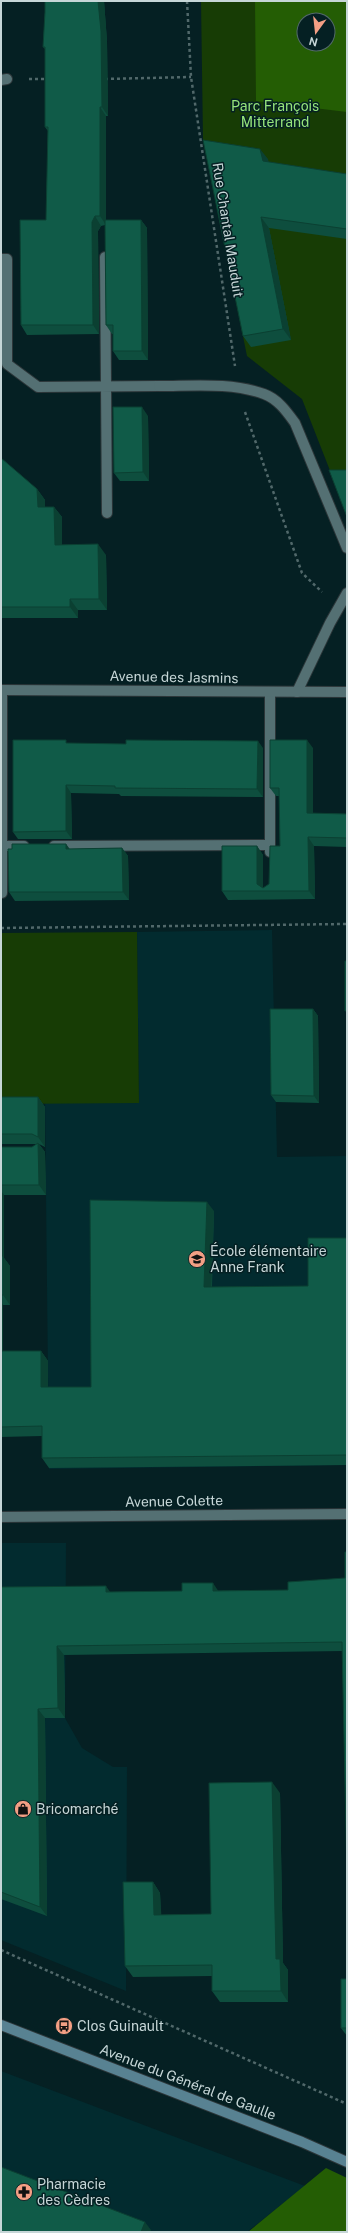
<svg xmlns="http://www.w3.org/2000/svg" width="348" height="2233" font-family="'Public Sans',sans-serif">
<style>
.built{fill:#022b2f}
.green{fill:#173c05;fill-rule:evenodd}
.forest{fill:#245d04;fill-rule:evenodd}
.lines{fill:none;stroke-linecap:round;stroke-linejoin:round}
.service-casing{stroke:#2c3639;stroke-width:12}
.minor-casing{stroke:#2c3639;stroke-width:12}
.tertiary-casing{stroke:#2c3639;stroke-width:12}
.secondary-casing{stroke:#2c3639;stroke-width:12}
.path{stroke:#51686a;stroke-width:2.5;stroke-dasharray:3 3;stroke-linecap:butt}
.service{stroke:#547073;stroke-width:10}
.minor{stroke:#547073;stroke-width:10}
.tertiary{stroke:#547073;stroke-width:10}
.secondary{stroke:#588292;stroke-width:10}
.wall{fill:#0e4e3e}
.shaded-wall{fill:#0b4032}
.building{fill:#105b48;stroke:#0b4032}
.labels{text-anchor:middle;stroke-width:3;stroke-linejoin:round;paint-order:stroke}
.park-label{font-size:14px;fill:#96e47b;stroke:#052023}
.street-label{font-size:14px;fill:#c6d6d7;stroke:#052023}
.poi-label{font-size:14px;fill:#c6d6d7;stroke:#052023;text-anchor:start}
</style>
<rect width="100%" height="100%" fill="#052023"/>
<!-- built -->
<path class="built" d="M 272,930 L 277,1157 L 347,1156 L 347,1465 L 49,1469 L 45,1103 L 139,1102 L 137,932 Z
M 1,1543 L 66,1543 L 65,1718 L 82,1748 L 113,1767 L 127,1767 L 126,1991 L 1,1940 Z
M 1,2071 L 305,2186 L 247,2232 L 1,2232 Z"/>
<!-- green -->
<path class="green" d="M 201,1 L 347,1 L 347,514 L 302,399 L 247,356 L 203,139 ZM 304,20 L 328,20 L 328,44 L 304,44 Z
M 137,932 L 139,1103 L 1,1104 L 1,933 Z"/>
<!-- forest -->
<path class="forest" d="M 255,1 L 347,1 L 347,112 L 256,101 ZM 304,20 L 328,20 L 328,44 L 304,44 Z
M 326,2168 L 347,2178 L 347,2232 L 248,2232 Z"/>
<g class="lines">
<defs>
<path id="service" d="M 105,257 L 107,513
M 1,259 L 7,259 L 7,364 L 38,387 L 159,386
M 2,690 L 2,893
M 2,846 L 24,846
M 54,846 L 270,845
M 270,852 L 270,692"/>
<path id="minor" d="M 1,80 L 7,79
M 159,386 C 192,386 232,382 264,394 C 278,399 287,412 295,423 L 347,548
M 297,692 L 330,623 L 347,593
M 1,1517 L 347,1514"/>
<path id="tertiary" d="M 1,690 L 347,692"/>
<path id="secondary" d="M 1,2025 L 302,2142 L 347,2162"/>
</defs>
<!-- service casing -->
<use href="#service" class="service-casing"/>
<!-- minor casing -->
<use href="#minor" class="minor-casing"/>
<!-- tertiary casing -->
<use href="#tertiary" class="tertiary-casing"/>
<!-- secondary casing -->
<use href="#secondary" class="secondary-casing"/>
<!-- path -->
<path class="path" d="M 187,1 L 191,77 L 235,366
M 29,79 L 48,79
M 105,79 L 191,77
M 245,412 L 302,573 L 322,592
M 1,928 L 347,924
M 1,1950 L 347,2104"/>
<!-- service -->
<use href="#service" class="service"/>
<!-- minor -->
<use href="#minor" class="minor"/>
<!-- tertiary -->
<use href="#tertiary" class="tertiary"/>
<!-- secondary -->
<use href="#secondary" class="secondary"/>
</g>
<!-- wall -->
<path class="wall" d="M 45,1 L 104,1 L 107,41 L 108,116 L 106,116 L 106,220 L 141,220 L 147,228 L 148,360 L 119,360 L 113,351 L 113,334 L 112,334 L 106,325 L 105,225 L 101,226 L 98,231 L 99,334 L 27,335 L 21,325 L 46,220 L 48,131 L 45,127 L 45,49 L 43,47 L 45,12 Z
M 268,159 L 268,162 L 347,174 L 347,239 L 269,228 L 291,340 L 251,347 L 243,336 Z
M 148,416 L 149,481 L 120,481 L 114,473 Z
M 1,458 L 37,489 L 45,500 L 45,507 L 54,507 L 62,517 L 62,545 L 106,555 L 107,610 L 78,610 L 78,618 L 2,618 L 1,616 Z
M 69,743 L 263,748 L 263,797 L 121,796 L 119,794 L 71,793 L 72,839 L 18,839 L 13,832 Z
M 313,748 L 313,813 L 347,814 L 347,847 L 314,846 L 315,899 L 228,900 L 222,891 L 257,846 L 263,855 L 263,888 L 269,884 L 280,846 L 279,796 L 276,796 L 270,788 Z
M 66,844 L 69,849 L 122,848 L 128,856 L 129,900 L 15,901 L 9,892 Z
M 313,1009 L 318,1016 L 319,1103 L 276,1102 L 271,1095 Z
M 1,1097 L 38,1097 L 45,1107 L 45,1147 L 39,1144 L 45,1152 L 46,1195 L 4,1195 L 4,1258 L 10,1266 L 10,1305 L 3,1305 L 3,1351 L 41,1351 L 48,1361 L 48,1387 L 91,1387 L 214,1211 L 212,1287 L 308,1286 L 347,1238 L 347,1465 L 49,1468 L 42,1458 L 42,1436 L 1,1437 L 1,1147 L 32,1147 L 37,1144 L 1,1144 Z
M 347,1552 L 343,1651 L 64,1655 L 65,1718 L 45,1718 L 47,1916 L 1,1899 L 1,1587 L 110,1592 L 288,1590 L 345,1578 Z
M 280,1793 L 283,1963 L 288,1970 L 288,2002 L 220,2002 L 212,1991 L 212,1976 L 133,1977 L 125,1966 L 153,1882 L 160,1893 L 161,1915 L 211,1914 Z
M 347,1979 L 347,2036 L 341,2028 Z"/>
<!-- shaded-wall -->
<path class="shaded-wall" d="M 98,1 L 104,1 L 107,41 L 108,116 L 102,107 Z
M 100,107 L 106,116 L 106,225 L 100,216 Z
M 260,149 L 268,159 L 271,172 L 263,161 Z
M 95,216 L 101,226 L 98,231 L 99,334 L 93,325 L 92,222 Z
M 261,217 L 269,228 L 291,340 L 283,329 Z
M 141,220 L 147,228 L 148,360 L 142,351 Z
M 142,407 L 148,416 L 149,481 L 143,472 Z
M 37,489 L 45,500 L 45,518 L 38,507 Z
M 54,507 L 62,517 L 62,556 L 55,545 Z
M 98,544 L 106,555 L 107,610 L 99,599 Z
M 70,599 L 78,610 L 78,618 L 70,607 Z
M 307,740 L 313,748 L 313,822 L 307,813 Z
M 258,741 L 263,748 L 263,797 L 257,789 Z
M 66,785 L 71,793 L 72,839 L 66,831 Z
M 308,837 L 314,846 L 315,899 L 309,891 Z
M 66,844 L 72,852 L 66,849 Z
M 257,846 L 263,855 L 263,891 L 257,884 Z
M 122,848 L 128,856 L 129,900 L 123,892 Z
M 313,1009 L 318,1016 L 319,1103 L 314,1096 Z
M 38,1097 L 45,1107 L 45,1147 L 38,1137 Z
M 38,1143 L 45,1152 L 46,1195 L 39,1185 Z
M 1,1191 L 4,1195 L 4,1258 L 10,1266 L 10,1305 L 3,1295 L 1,1261 Z
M 207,1202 L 214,1211 L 211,1297 L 204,1287 Z
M 1,1302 L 3,1305 L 3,1361 L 1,1359 Z
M 41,1351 L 48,1361 L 48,1396 L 41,1387 Z
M 213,1583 L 219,1592 L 213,1591 Z
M 106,1586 L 113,1596 L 106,1592 Z
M 57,1646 L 64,1655 L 65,1718 L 58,1708 Z
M 38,1709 L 45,1718 L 47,1916 L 40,1907 Z
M 272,1782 L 280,1793 L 283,1963 L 288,1970 L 288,2002 L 281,1991 L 276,1959 Z
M 153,1882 L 160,1893 L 162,1926 L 154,1915 Z
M 145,2222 L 151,2230 L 150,2232 L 141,2232 Z"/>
<!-- building -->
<path class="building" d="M 45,1 L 98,1 L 101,31 L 102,107 L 100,107 L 100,216 L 95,216 L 92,222 L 93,325 L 21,325 L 20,220 L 46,220 L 48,127 L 45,127 L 45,47 L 43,47 L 45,12 Z
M 203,140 L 260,149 L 263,161 L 347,174 L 347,229 L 261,217 L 283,329 L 243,336 Z
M 105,220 L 141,220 L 142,351 L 113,351 L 113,325 L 106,325 Z
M 113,407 L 142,407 L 143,472 L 114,473 Z
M 1,458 L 37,489 L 38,507 L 54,507 L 55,545 L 98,544 L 99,599 L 70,599 L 70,607 L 1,607 Z
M 329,470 L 347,470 L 347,517 Z
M 13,740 L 66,740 L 66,743 L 126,744 L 126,740 L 258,741 L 257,789 L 115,788 L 115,786 L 66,785 L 66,831 L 13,832 Z
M 270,740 L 307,740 L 307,813 L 347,814 L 347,838 L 308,837 L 309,891 L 222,891 L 222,846 L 257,846 L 257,884 L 263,888 L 269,884 L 270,846 L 280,846 L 279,788 L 270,788 Z
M 12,844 L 66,844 L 66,849 L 122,848 L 123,892 L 9,892 L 8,849 L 12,849 Z
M 345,961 L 347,961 L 347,1011 L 345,1011 Z
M 270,1009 L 313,1009 L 314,1096 L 271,1095 Z
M 1,1097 L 38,1097 L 38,1137 L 32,1134 L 1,1134 Z
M 38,1143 L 39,1185 L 1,1185 L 1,1147 L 32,1147 Z
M 90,1200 L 207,1202 L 204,1287 L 308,1286 L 308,1238 L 347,1238 L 347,1455 L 42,1458 L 42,1426 L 1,1427 L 1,1351 L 41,1351 L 41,1387 L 91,1387 Z
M 1,1256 L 3,1256 L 3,1295 L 1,1295 Z
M 345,1552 L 347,1552 L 347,1878 L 342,1642 L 57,1646 L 58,1708 L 38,1709 L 40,1907 L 1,1892 L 1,1587 L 106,1586 L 106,1592 L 182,1591 L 182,1583 L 213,1583 L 213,1591 L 288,1590 L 288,1582 L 345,1578 Z
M 272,1782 L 276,1959 L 280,1959 L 281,1991 L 212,1991 L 212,1965 L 125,1966 L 123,1882 L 153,1882 L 154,1915 L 211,1914 L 209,1783 Z
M 341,1979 L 347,1979 L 347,2028 L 341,2028 Z
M 1,2167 L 145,2222 L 141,2232 L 1,2232 Z"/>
<!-- icons -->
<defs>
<symbol id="school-disc" viewBox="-11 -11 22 22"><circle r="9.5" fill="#f39f84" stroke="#052023"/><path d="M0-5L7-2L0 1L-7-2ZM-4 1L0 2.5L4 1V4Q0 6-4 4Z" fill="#111"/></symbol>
<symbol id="shop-disc" viewBox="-11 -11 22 22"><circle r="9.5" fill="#f39f84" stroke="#052023"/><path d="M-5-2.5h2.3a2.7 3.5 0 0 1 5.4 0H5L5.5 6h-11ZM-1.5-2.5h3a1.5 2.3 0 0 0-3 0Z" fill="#111"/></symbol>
<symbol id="bus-disc" viewBox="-11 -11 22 22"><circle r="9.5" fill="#f39f84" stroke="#052023"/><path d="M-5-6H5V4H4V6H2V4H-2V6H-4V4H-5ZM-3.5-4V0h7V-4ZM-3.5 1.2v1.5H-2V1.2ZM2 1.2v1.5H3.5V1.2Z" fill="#111"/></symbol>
<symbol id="pharmacy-disc" viewBox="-11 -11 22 22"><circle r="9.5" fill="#f39f84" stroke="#052023"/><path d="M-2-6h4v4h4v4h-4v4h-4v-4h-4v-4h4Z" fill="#111"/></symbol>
</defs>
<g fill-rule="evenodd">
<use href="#school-disc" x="187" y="1249" width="20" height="20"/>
<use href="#shop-disc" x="13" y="1799" width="20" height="20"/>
<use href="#bus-disc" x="54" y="2016" width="20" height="20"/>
<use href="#pharmacy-disc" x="14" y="2182" width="20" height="20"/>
</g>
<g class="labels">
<!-- park labels -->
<g class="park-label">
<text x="275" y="111">Parc François<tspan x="275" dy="16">Mitterrand</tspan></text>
</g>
<!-- street labels -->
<g class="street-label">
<text transform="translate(228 230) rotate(81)" y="5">Rue Chantal Mauduit</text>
<text transform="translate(174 677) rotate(1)" y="5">Avenue des Jasmins</text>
<text transform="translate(174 1501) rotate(-1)" y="5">Avenue Colette</text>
<text transform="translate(188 2082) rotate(21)" y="5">Avenue du Général de Gaulle</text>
</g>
<!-- poi labels -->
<g class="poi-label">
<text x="210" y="1256">École élémentaire<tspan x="210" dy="16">Anne Frank</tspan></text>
<text x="36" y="1814">Bricomarché</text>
<text x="77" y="2031">Clos Guinault</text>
<text x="37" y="2189">Pharmacie<tspan x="37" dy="16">des Cèdres</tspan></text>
</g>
</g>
<!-- border -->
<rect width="348" height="2233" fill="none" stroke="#c6d6d7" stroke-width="4"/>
<!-- north arrow -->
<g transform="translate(316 32) rotate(195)"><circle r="19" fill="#052023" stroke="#52696b"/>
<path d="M0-3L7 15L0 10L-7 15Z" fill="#f39f84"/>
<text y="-6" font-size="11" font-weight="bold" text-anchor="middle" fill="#c6d6d7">N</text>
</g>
</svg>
